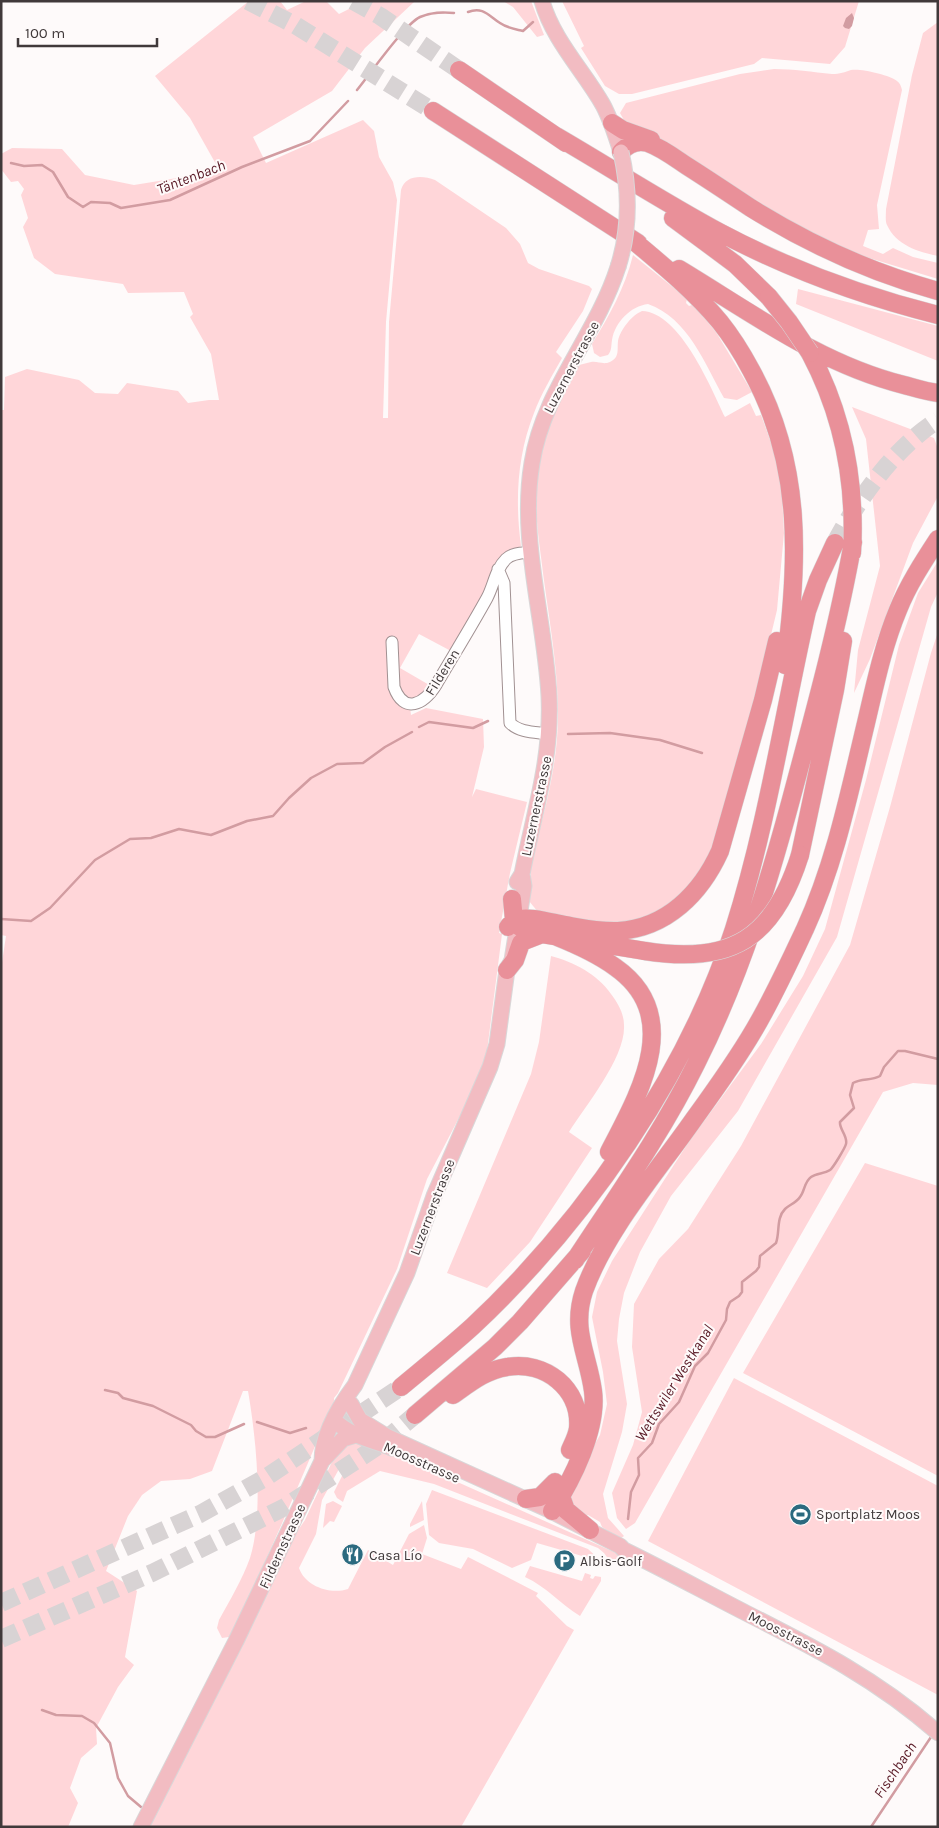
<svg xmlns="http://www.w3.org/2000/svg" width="939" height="1828" font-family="Karla,sans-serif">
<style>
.green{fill:#ffd6d9}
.water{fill:#d29ca1}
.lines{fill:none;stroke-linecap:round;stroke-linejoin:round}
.stream{stroke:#d29ca1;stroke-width:2.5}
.highway-tunnel{stroke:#d8d3d4;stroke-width:18;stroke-dasharray:18 9;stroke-linecap:butt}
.minor-casing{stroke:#a19192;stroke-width:13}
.major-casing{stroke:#d9d7d8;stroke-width:17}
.highway-casing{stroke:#d9d7d8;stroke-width:19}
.minor{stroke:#fff;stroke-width:11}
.major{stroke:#f2bcc2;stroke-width:15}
.highway{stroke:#e99099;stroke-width:18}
.major-bridge-casing{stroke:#d9d7d8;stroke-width:17;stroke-linecap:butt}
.highway-bridge-casing{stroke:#d9d7d8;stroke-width:19;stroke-linecap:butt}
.major-bridge{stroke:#f2bcc2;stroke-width:15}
.highway-bridge{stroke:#e99099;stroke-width:18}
.labels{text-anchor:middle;stroke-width:4;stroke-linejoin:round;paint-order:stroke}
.street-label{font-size:14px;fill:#40393a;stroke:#fefafa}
.poi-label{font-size:14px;fill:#40393a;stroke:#fefafa;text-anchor:start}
.water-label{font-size:15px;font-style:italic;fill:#581824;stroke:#fefafa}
</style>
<rect width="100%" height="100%" fill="#fefafa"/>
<!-- green -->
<path class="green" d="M 249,1 L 280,1 L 287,10 L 306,1 L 326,1 L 339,14 L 355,6 L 352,1 L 418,1 L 414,2 L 365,48 L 332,91 L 253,137 L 266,163 L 363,120 L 374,131 L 379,157 L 393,182 L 397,200 L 386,322 L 383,418 L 388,418 L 389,322 L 401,190 C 405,175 422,175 435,180 L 506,228 L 520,244 L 528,263 L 539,269 L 589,286 L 592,289 L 583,311 L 556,352 L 562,358 C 552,376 541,394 534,413 C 517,456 515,501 521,546 L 499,559 L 489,585 L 451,651 L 419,634 L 400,668 L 431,686 L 425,694 L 410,700 L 389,683 L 410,707 L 411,715 L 426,708 L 483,719 L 484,747 L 472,797 L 476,789 L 527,802 L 510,873 L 499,933 L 502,934 L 487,1051 L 474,1089 L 427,1179 L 397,1269 L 338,1393 L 334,1398 L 334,1401 C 301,1480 268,1559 229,1637 L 222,1638 L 217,1628 L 219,1620 C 230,1600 242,1580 250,1558 C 264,1513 256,1437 248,1391 L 243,1391 L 212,1471 L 190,1479 L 161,1481 L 142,1495 L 128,1516 L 106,1571 L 137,1591 L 125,1657 L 134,1665 L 118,1687 L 96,1728 L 97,1744 L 81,1758 L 70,1788 L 78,1803 L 68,1827 L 1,1827 L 1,969 L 6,936 L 1,935 L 1,410 L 4,410 L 5,377 L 27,369 L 79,380 L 95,393 L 118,394 L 127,383 L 178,391 L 188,403 L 209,400 L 219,400 L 211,354 L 190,317 L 193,314 L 184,292 L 128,293 L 123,284 L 55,274 L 34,258 L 23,227 L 28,218 L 21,195 L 24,189 L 18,181 L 11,182 L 1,169 L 1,154 L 12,148 L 62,149 L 85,175 L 134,185 L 177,178 L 217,166 L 190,118 L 155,76 Z
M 503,1 L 531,1 L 544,35 L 537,37 L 513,7 Z
M 562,1 L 859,1 L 845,47 L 830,64 L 762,58 L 754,64 L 632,94 L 619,94 L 605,86 L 581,48 L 584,46 Z
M 938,22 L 938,256 C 918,252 896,245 887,225 C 885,221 886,214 886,209 L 912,75 L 923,33 Z
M 774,69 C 793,69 813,72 832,74 C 840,74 845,72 851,70 C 860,68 890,75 897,81 C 900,83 901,86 902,90 L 877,205 L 879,229 L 868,230 L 863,246 L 883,254 L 893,248 L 913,257 L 938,263 L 938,279 L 856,254 L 829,243 L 750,199 L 657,136 L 625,122 L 620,113 L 626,103 L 740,74 Z
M 633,255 L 674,288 L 687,299 L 686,303 L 689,306 L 692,305 L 696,308 L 716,332 L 752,392 L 737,400 L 724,398 C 705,364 688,318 648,304 C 631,306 615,322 612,340 C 611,346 612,350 608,355 L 600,357 L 594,353 L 592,344 C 609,316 625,288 633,255 Z
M 798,289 L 938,326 L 938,361 L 796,304 Z
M 642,311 C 680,312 711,388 725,417 L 750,403 L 756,416 L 761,415 L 774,451 L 782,494 L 784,533 L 777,610 L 756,697 L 714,851 L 687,894 L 645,919 L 607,925 L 538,912 L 529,901 L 531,875 L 529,871 C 542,820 558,769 558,715 C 558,662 547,609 541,557 C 537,528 534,499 538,470 C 544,432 560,398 579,365 C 583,364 587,363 591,362 C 598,361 603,365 610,362 C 620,357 617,350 618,341 C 620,330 632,315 642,311 Z
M 852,407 L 934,438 L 938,449 L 938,496 L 913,543 L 870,659 L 854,693 L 858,650 L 880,566 L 866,439 Z
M 938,561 L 938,592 L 931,607 L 837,937 L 738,1111 L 671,1196 L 640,1252 L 624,1293 L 619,1319 L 617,1341 L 627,1404 L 622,1432 L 603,1494 L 608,1518 L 624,1536 L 620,1539 L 602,1527 L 600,1522 L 588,1515 L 582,1517 L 574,1508 L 570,1498 L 572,1484 L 600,1435 L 607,1404 L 603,1372 L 592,1317 L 597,1292 L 612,1261 L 690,1140 L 761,1044 L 803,976 L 825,929 L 866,780 L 899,645 L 918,593 Z
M 938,632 L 938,1085 L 913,1083 L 883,1092 L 635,1523 L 626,1529 L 617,1518 L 612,1493 L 633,1445 L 642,1412 L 632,1347 L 634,1304 L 659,1259 L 688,1229 L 741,1146 L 850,945 L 890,807 L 931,653 Z
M 551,956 C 574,962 597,974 611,994 C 618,1003 624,1014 624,1025 C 626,1057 586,1105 569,1132 L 592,1148 L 530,1242 L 487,1288 L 447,1273 L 531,1074 L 539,1042 Z
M 865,1163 L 938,1186 L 938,1476 L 743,1373 Z
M 734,1378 L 938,1486 L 938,1695 L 648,1541 Z
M 368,1442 L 614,1552 L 618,1555 L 619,1561 L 612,1564 L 604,1553 L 598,1548 L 434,1484 L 380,1471 L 347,1491 L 343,1502 L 337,1498 L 334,1492 L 344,1472 L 339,1469 L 322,1500 L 316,1534 L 299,1568 C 305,1586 330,1595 348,1589 L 368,1550 L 393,1565 L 409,1534 L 424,1525 L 427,1538 L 422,1554 L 461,1569 L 468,1557 L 472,1559 L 534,1591 L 538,1593 L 536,1596 L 567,1626 L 574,1630 L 461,1827 L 147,1827 L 284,1551 L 305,1520 L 337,1451 L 344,1443 Z
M 432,1490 L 588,1549 L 600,1560 L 597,1562 L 588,1564 L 589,1558 L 537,1543 L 531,1560 L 512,1568 L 473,1549 L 439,1543 L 429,1535 L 426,1504 Z
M 333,1501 L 342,1506 L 334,1522 L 330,1521 L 323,1528 L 326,1504 Z
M 422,1501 L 424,1520 L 410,1527 L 410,1524 Z
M 530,1566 L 582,1581 L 585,1573 L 591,1575 L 590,1578 L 593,1579 L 595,1576 L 601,1577 L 601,1581 L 580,1616 C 560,1604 547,1587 525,1577 Z"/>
<!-- water -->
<path class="water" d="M 852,13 L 854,18 L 852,26 L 849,29 L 845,28 L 843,26 L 846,18 Z"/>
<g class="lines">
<!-- stream -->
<path class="stream" d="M 468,12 C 483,6 489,16 500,23 C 507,28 515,29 523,31 L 533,22
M 357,90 C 370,74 405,24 420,17 C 432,12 442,12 454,13
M 11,163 L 24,166 L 42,165 L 53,172 L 68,197 L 83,207 L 91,202 L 110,203 L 121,208 L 170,200 L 242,167 L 310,141 L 348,101
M 419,727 L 429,722 L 473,728 L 488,721
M 568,734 L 610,733 L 660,740 L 702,753
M 1,919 L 31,921 L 50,908 L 95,860 L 130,839 L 151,838 L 179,829 L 211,835 L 247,821 L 273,816 L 289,798 L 311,778 L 337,764 L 363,763 L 385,747 L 412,732
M 105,1390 L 118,1393 L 123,1398 L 153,1406 L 191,1425 L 196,1431 L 206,1437 L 215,1437 L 244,1424
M 257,1422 L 290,1433 L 306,1428
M 628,1519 L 631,1492 L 639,1475 L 638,1458 L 652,1443 L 659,1424 L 679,1402 L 695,1366 L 708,1353 L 726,1320 L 727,1309 L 730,1302 L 739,1296 L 742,1292 L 742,1282 L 756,1271 L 759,1267 L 760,1256 L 776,1243 C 780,1232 776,1218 785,1209 C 789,1205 796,1203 800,1197 C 805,1191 804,1182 811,1177 C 817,1173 824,1174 830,1170 C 833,1168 845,1148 846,1144 C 848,1136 839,1129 840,1122 L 854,1108 L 850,1095 L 853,1083 C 862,1078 871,1081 880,1076 L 884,1067 L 898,1051 L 905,1051 L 938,1059
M 42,1710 L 56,1715 L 82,1716 L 94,1723 L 110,1743 L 118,1778 L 128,1796 L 141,1807
M 871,1827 L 933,1734"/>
<!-- highway-tunnel -->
<path class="highway-tunnel" d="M 248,1 L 295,25 L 433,111
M 353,1 L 380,16 L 459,70
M 835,543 C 858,499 895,447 938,420
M 1,1603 L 200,1514 L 265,1478 L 401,1387
M 1,1639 L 152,1573 L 285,1507 L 378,1446 L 415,1415"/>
<defs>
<path id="minor" d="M 498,569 L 504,583 L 510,723 C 520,733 536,732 549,734
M 392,642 L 394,687 C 404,715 424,704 436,685 C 453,656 471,627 487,598 C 494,585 495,570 506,559 C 512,553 522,553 531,552"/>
<path id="major" d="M 542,1 C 553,40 583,70 603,105 C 611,120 616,136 621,152
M 517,882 L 522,874 C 534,812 552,760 549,696 C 545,619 519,540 532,463 C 543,391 596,336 618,267
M 351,1404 L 360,1420 L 386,1436 L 547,1509 L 620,1546 L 624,1550 C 665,1570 705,1592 746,1613 C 817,1649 878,1680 938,1733
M 334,1420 C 350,1436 372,1440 392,1448
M 322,1461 L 343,1439 L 356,1435
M 141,1827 L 236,1641 L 322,1461 C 322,1435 340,1405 355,1385 L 407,1273 L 434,1196 L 490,1067 L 497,1044 L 507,970 L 512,960 L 524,886 L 522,874"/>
<path id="highway" d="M 459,70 L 566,143
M 433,111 L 638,243
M 612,123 L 623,130 L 651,140
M 556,136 C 611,168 665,203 721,233 C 789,269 862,296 938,315
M 621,152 C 628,144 638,140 648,143 C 662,148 675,158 687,166 C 709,180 730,194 751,208 C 809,244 872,273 938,291
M 673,218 L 735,264 L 769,297
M 635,242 C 665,267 695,292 720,322 C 732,337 742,353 751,370 C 803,464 799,562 785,665
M 679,269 C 752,313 820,364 904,385 C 915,388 927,392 938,393
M 810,353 C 843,415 856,483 852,553
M 800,855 L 835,690 L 843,641
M 512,899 L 514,920 L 517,925 L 523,929 L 542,934 L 645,951
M 508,927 C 510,925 513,921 516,920 C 527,915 553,923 565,925 C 582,928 600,932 618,931 C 667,928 701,893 720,851 L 763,700 L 777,641
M 557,937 C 577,945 597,954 615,967 C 685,1016 639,1094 609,1152
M 507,970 L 515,960 L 521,943 L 524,941 L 542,934
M 575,1260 C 617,1196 662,1133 696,1064 C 742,973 771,876 797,777 C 818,699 839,621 853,542
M 401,1387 C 425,1367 450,1347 473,1326 C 585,1221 687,1075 734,929 C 767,825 783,717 807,611 L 818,580 L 835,543
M 453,1395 C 470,1383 486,1370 507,1367 C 545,1360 581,1389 578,1428 C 577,1436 573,1443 570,1450
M 415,1415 L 495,1347 L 520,1322 L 582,1251
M 561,1496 L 566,1510 L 590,1530
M 526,1499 L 540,1497 L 555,1482
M 552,1511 C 572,1480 598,1429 593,1391 C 588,1354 571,1330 584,1291 C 606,1230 657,1172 694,1119 C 715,1090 736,1061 754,1030 C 773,998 789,963 805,929 C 835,863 849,794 866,723 C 875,685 883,646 898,610 C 908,585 923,562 938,539"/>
</defs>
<!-- minor casing -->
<use href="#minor" class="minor-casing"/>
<!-- major casing -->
<use href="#major" class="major-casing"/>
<!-- highway casing -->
<use href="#highway" class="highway-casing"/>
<!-- minor -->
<use href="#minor" class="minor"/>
<!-- major -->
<use href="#major" class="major"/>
<!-- highway -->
<use href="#highway" class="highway"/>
<defs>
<path id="major-bridge" d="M 618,267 C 630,229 630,191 621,152"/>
<path id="highway-bridge" d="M 769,297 L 789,322 L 810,353
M 645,951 C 732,965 774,938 800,855"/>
</defs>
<!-- major-bridge casing -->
<use href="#major-bridge" class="major-bridge-casing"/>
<!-- highway-bridge casing -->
<use href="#highway-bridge" class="highway-bridge-casing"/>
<!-- major-bridge -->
<use href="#major-bridge" class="major-bridge"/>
<!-- highway-bridge -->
<use href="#highway-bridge" class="highway-bridge"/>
</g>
<!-- icons -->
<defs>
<symbol id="stadium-disc" viewBox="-11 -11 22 22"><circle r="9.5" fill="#2b6a7f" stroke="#fefafa"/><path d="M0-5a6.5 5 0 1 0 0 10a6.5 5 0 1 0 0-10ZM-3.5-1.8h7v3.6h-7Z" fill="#fff"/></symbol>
<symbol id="restaurant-disc" viewBox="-11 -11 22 22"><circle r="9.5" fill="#2b6a7f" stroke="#fefafa"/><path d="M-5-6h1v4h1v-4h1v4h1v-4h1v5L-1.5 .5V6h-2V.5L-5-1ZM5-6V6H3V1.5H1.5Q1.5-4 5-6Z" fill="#fff"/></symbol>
<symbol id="parking-disc" viewBox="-11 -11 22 22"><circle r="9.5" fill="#2b6a7f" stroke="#fefafa"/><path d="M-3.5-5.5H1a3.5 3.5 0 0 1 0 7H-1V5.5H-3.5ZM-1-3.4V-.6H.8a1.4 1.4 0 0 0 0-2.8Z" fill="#fff"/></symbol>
</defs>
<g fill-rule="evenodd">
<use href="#stadium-disc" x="788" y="1502" width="25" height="25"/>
<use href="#restaurant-disc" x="340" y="1542" width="25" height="25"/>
<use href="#parking-disc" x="552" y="1548" width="25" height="25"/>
</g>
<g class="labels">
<!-- street labels -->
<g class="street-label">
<text transform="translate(571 367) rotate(-62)" y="5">Luzernerstrasse</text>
<text transform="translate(442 672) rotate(-58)" y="5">Filderen</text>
<text transform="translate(536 806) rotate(-78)" y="5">Luzernerstrasse</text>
<text transform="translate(432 1207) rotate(-69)" y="5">Luzernerstrasse</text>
<text transform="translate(422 1462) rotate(24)" y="5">Moosstrasse</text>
<text transform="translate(282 1546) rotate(-65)" y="5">Fildernstrasse</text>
<text transform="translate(786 1633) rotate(27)" y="5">Moosstrasse</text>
</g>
<!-- poi labels -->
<g class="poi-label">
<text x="816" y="1519">Sportplatz Moos</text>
<text x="369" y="1560">Casa Lío</text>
<text x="580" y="1566">Albis-Golf</text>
</g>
<!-- water labels -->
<g class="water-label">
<text transform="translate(191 177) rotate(-21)" y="5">Täntenbach</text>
<text transform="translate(674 1383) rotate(-58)" y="5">Wettswiler Westkanal</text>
<text transform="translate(895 1770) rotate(-56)" y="5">Fischbach</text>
</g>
</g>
<!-- border -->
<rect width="939" height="1828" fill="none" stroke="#40393a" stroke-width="5"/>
<!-- scale -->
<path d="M18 38v8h139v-8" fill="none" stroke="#40393a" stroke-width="2.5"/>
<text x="25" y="38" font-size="15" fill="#40393a" stroke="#fefafa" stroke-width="4" paint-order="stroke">100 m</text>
</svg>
